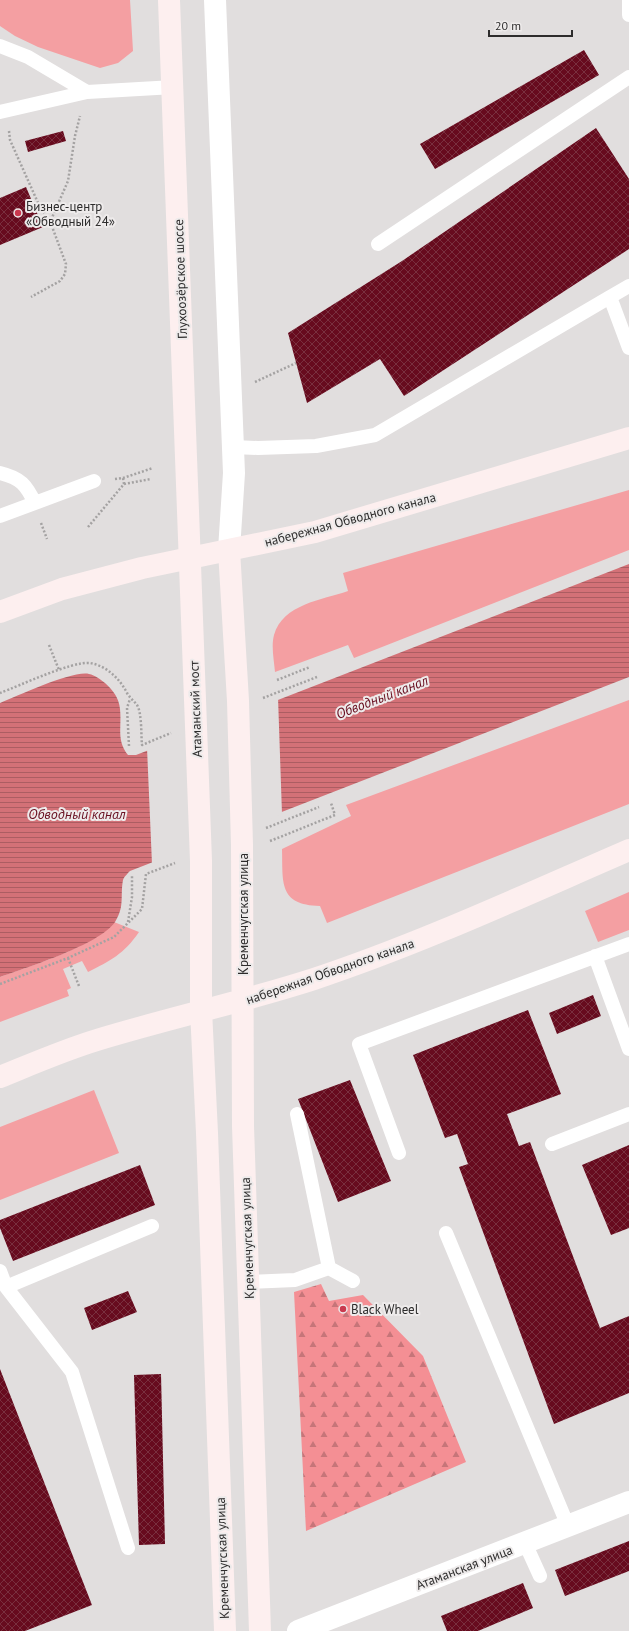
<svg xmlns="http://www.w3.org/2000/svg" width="629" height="1631" font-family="'PT Sans',sans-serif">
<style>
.grass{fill:#f49fa2}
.forest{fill:url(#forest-firs)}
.water{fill:url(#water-rules)}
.pier{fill:#e1dede}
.building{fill:url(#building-cross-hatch)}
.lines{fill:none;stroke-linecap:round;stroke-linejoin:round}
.path{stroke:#a4a2a2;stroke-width:2.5;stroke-dasharray:2 2;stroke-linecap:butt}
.lane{stroke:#fff;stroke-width:14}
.street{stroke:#fff;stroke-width:22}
.secondary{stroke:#fdefef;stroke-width:22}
.poi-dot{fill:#c9394e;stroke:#eeebeb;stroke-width:1.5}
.labels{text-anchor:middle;stroke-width:4;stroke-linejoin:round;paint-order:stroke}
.poi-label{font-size:13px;fill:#2d2c2c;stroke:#eeebeb;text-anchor:start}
.street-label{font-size:13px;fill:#2d2c2c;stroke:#eeebeb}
.water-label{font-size:14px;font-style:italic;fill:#690f20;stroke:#eeebeb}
</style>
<defs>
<pattern id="forest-firs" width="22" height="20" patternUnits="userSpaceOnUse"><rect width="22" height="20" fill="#f48f94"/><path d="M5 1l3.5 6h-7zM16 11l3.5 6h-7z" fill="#c67579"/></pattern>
<pattern id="water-rules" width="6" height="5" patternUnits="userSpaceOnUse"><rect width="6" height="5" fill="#d37177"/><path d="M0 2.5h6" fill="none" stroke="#ac5d62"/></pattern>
<pattern id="building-cross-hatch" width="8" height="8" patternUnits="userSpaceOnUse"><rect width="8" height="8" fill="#670b1e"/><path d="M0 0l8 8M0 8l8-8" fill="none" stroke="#792f3e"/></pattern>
</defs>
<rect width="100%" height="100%" fill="#e1dede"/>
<!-- grass -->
<path class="grass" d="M 0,0 L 130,0 L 133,51 L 118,63 L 100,68 L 38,47 L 15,36 L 0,26 Z
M 629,490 L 629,550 L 354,658 L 348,645 L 275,672 C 274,660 271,646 274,635 C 283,604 322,600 348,591 L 343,573 Z
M 629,700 L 629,804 L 327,923 L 320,906 C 278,905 283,882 282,849 L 351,816 L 346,805 Z
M 629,892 L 629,930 L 598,942 L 585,911 Z
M 114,922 L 139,932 C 124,954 110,961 88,972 L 82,961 L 63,969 L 71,988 L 67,990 L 69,996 L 0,1022 L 0,977 C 35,964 89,949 114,922 Z
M 94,1090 L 119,1153 L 0,1200 L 0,1127 Z"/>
<!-- forest -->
<path class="forest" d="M 321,1284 L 329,1301 L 363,1295 L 423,1356 L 466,1462 L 306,1531 L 294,1292 Z"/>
<!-- water -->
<path class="water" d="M 629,564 L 629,677 L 130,871 C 128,873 124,877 123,880 C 120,896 125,906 115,922 C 99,945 28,967 0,977 L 0,703 C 18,696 73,670 89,674 C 95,675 101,680 105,683 C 113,690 119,698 120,709 C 122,727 116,740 128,755 L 136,755 Z"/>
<!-- pier -->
<path class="pier" d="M 278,697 L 282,814 L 152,864 L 147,748 Z"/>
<!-- building -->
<path class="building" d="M 584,50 L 599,75 L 435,169 L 420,144 Z
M 596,128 L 629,179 L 629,249 L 404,396 L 380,359 L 307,403 L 288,333 L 402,261 Z
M 63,131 L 66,141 L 28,152 L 25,141 Z
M 26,187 L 43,227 L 0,245 L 0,198 Z
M 593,995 L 601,1016 L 557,1034 L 549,1013 Z
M 528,1010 L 561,1094 L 507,1114 L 519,1146 L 530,1142 L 600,1328 L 629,1316 L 629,1393 L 554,1424 L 459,1167 L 468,1164 L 457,1134 L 445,1138 L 413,1055 Z
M 350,1080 L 391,1181 L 338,1202 L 298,1099 Z
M 629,1145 L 629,1228 L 611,1235 L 582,1165 Z
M 140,1165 L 155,1205 L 13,1261 L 0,1228 L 0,1220 Z
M 128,1291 L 137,1312 L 92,1330 L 84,1308 Z
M 0,1369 L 92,1605 L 25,1631 L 0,1631 Z
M 161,1374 L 165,1544 L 139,1545 L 134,1375 Z
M 629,1541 L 629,1571 L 565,1596 L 555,1570 Z
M 523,1583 L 533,1608 L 478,1631 L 447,1631 L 441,1616 Z"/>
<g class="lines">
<!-- path -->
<path class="path" d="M 9,131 L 10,140 L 39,205 L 50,221 L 66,264 L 65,274 L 60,281 L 31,297
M 51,220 L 68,181 L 75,136 L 80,116
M 255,382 L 296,363
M 115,479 L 123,478 L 153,468
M 124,484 L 151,479
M 41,523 L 47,539
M 88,527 L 124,484 L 123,478
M 49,645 L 59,670
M 277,680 L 310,667
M 0,693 C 19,686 72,661 90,663 C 107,666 120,679 127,693 C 130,698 134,701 137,705 C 142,713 141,735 142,745 L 171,733
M 263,698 L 317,677
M 129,746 L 127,708 L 130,699
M 266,828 L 319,807
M 270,841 L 335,815 L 331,803
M 128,922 L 132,897 L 132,875
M 68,958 L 79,986
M 0,984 L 68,958 L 114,937 L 142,909 L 146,874 L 175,863"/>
<!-- lane -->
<path class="lane" d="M 629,0 L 629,15
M 0,46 L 28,57 L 87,92
M 0,112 L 87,92 L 174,87
M 378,244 L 629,77
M 629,286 L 610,297 L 629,348
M 233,447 L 258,448 L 316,446 L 375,435 L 610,297
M 0,473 C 21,478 26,485 35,503
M 0,516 L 94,481
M 595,956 L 629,1049
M 297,1114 L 329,1268 L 353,1281
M 552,1144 L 629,1114
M 399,1153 L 359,1044 L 629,944
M 446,1233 L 568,1526
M 0,1271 L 6,1287 L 72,1372 L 128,1548
M 248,1282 L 295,1280 L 329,1268
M 6,1287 L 152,1226
M 525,1543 L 540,1576"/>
<!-- street -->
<path class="street" d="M 215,0 L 234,473 L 229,550
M 298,1631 L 629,1502"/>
<!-- secondary -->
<path class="secondary" d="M 169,0 L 201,861 L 201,1010 L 207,1133 L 225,1631
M 229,550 L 238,701 L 242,845 L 243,1126 L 260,1631
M 0,612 L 62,589 L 142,568 L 315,532 L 629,438
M 0,1077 C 32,1064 64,1050 97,1040 C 169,1018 243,1002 314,979 C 422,943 525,895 629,850"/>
</g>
<!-- markers -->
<g class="poi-dot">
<circle cx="18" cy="213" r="4"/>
<circle cx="343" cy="1309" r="4"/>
</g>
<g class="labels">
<!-- poi labels -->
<g class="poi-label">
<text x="26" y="211">Бизнес-центр<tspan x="26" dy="15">«Обводный 24»</tspan></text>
<text x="351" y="1314">Black Wheel</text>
</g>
<!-- street labels -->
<g class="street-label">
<text transform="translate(180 279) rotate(-92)" y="5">Глухоозёрское шоссе</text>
<text transform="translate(350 519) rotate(-15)" y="5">набережная Обводного канала</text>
<text transform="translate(195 709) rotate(-92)" y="5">Атаманский мост</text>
<text transform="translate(243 914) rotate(-90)" y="5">Кременчугская улица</text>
<text transform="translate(330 971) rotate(-19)" y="5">набережная Обводного канала</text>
<text transform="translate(247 1238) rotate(-92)" y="5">Кременчугская улица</text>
<text transform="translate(222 1558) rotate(-92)" y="5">Кременчугская улица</text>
<text transform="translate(464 1567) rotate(-21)" y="5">Атаманская улица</text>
</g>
<!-- water labels -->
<g class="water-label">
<text transform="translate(382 697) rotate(-21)" y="5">Обводный канал</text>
<text x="77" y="819">Обводный канал</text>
</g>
</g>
<!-- scale -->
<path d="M489 30v6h83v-6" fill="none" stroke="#2d2c2c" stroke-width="2"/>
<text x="495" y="30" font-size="12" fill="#2d2c2c" stroke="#eeebeb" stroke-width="3" paint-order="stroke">20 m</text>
</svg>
